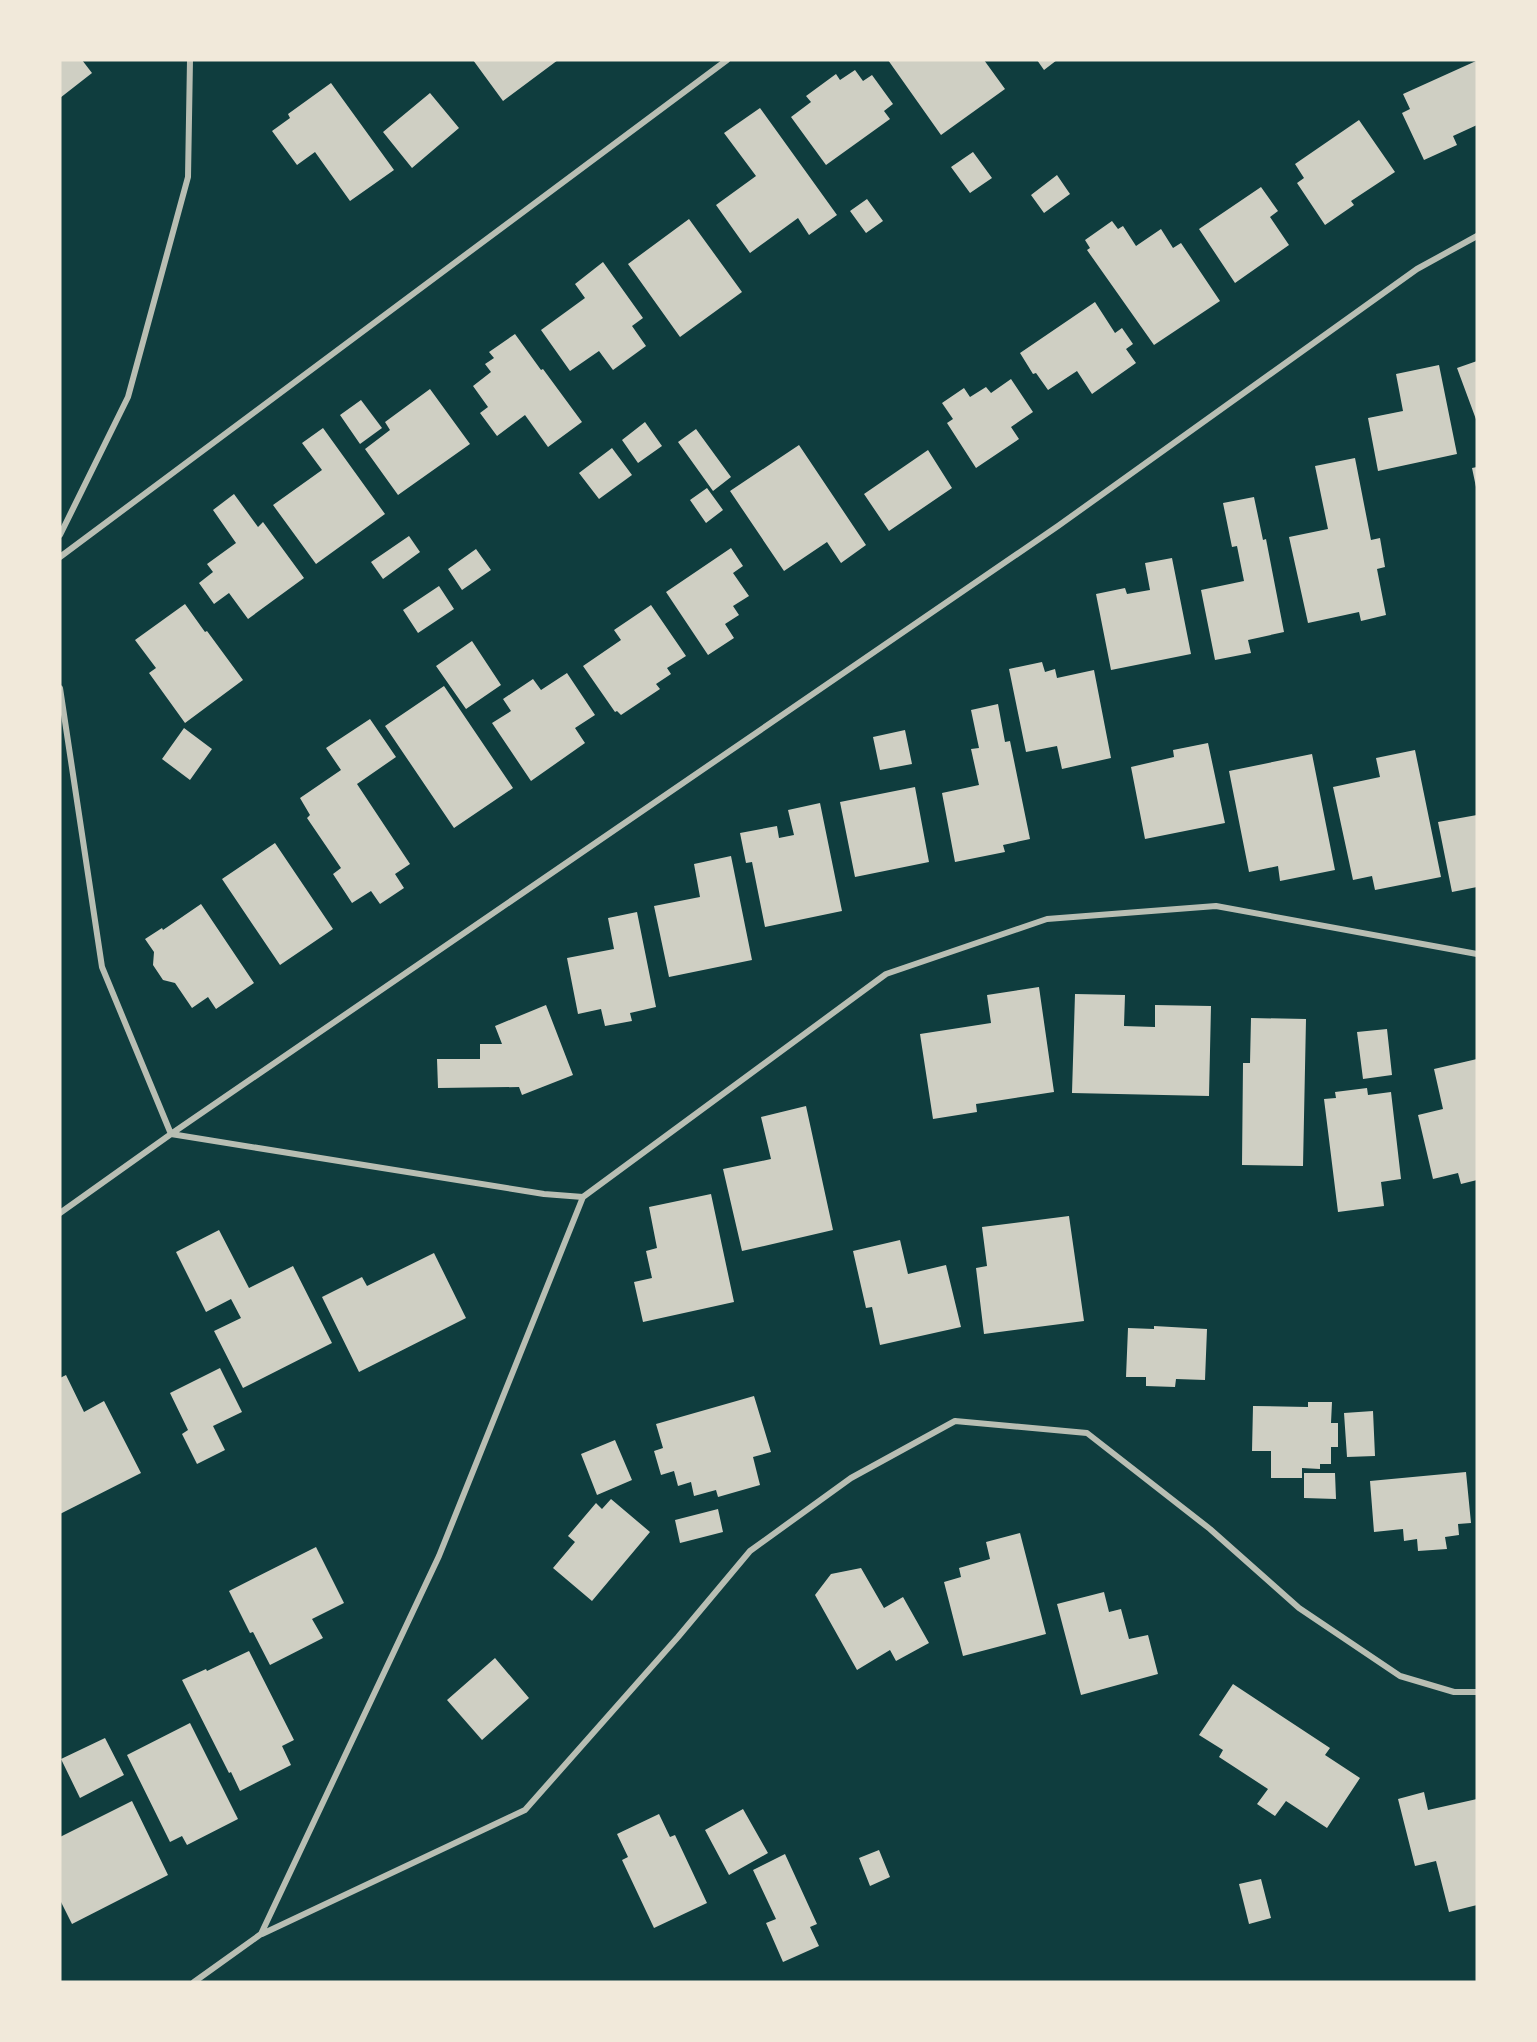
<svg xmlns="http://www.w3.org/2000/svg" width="1537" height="2042" font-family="Quicksand,sans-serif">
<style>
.building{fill:#cfcfc3}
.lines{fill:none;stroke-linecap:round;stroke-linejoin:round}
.minor{stroke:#b8beb3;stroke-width:6}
</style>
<rect width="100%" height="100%" fill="#0f3d3e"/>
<!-- building -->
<path class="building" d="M 60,60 L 82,60 L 92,73 L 60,98 Z
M 473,60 L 558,60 L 503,101 Z
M 888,60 L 984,60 L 1005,89 L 941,135 Z
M 1037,60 L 1057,60 L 1044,70 Z
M 1476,61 L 1477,125 L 1453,136 L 1457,145 L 1424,160 L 1402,113 L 1410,109 L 1403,94 Z
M 855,70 L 863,81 L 872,75 L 893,104 L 884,111 L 890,119 L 826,165 L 791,117 L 811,102 L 806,96 L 836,74 L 840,80 Z
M 331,83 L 394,170 L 350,201 L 315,152 L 297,165 L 272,131 L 290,118 L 288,114 Z
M 430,93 L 459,128 L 412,168 L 383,132 Z
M 760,108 L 837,215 L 809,235 L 798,218 L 750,253 L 716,205 L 756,176 L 724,133 Z
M 1359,120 L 1395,172 L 1351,201 L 1354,205 L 1325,225 L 1297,183 L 1304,178 L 1295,164 Z
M 973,152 L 992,178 L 970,193 L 951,167 Z
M 1057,175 L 1070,194 L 1044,213 L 1031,195 Z
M 1261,187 L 1278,211 L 1270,217 L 1289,245 L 1235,283 L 1199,229 Z
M 867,199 L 883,221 L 866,233 L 850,211 Z
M 689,219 L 742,292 L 680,337 L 628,264 Z
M 1112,221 L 1118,229 L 1123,226 L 1136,246 L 1161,229 L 1173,248 L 1181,243 L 1220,301 L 1154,345 L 1087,250 L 1090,248 L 1085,240 Z
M 603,262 L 643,318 L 632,326 L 646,346 L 613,370 L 599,351 L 570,371 L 541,330 L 585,298 L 575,284 Z
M 1095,302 L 1115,333 L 1122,328 L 1133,344 L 1126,349 L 1136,363 L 1092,394 L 1077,371 L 1048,390 L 1036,373 L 1033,374 L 1020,353 Z
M 515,334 L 541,370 L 543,369 L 582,422 L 548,447 L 525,415 L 497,436 L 480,413 L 488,407 L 473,386 L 491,372 L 485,364 L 494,358 L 489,352 Z
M 1477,361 L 1477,422 L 1457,368 Z
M 1439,365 L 1457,454 L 1378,471 L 1368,418 L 1403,411 L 1396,374 Z
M 1011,379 L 1033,412 L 1011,427 L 1019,439 L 976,468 L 947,423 L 953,419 L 942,403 L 964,388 L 970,397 L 986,387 L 991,393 Z
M 430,389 L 470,444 L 398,495 L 365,449 L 390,430 L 385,422 Z
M 361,400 L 382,428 L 360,444 L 340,415 Z
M 645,422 L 662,446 L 638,463 L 622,440 Z
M 323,428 L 385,514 L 316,564 L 273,505 L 322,470 L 302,443 Z
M 696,429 L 731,477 L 713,491 L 678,442 Z
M 799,445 L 866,545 L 841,563 L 827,542 L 784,571 L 730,491 Z
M 612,448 L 632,475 L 599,499 L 579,473 Z
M 928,450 L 952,488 L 889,531 L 864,494 Z
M 1355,458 L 1371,540 L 1380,538 L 1385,567 L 1377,569 L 1386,615 L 1361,621 L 1359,612 L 1308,623 L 1289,537 L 1328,529 L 1315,466 Z
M 1477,467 L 1477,487 L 1476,487 L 1472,468 Z
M 707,488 L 723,510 L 706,523 L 690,500 Z
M 234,494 L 258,527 L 263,522 L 304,578 L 248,619 L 229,593 L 214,604 L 199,583 L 213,572 L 207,564 L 236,543 L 213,510 Z
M 1254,497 L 1263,540 L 1266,539 L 1284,632 L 1248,640 L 1251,653 L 1215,660 L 1201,590 L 1244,581 L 1237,546 L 1232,547 L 1223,503 Z
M 409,536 L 420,552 L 383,579 L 371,562 Z
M 731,548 L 743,566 L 733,573 L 749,596 L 733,606 L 739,615 L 725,624 L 734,638 L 708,655 L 666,592 Z
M 476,549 L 491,570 L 462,590 L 448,569 Z
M 1172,558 L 1191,654 L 1111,670 L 1096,594 L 1125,588 L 1127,594 L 1150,590 L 1145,563 Z
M 439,586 L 454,609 L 418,633 L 403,610 Z
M 185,604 L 205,632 L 207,631 L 243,680 L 185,723 L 149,673 L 156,668 L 135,640 Z
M 651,605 L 686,656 L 667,668 L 671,674 L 656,684 L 660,689 L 621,715 L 617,711 L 615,712 L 583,666 L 621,640 L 614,630 Z
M 472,641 L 501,685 L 466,709 L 436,666 Z
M 1042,662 L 1045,672 L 1055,669 L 1057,678 L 1094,670 L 1111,758 L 1062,769 L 1057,746 L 1026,752 L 1009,669 Z
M 567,673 L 595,715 L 575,728 L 585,743 L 531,781 L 492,723 L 511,711 L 503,699 L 533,679 L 541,690 Z
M 444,686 L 513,788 L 454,828 L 385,726 Z
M 998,704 L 1005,742 L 1010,741 L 1030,839 L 1003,845 L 1005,852 L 955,862 L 942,793 L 979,785 L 971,749 L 979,748 L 971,710 Z
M 370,719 L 396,757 L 357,784 L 410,864 L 395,874 L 404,888 L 380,904 L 371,891 L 352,903 L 333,874 L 341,868 L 307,818 L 310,815 L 300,798 L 341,770 L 326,748 Z
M 184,728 L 212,749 L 190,780 L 162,759 Z
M 905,730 L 912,764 L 880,770 L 873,737 Z
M 1208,743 L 1225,823 L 1145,839 L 1131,767 L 1174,757 L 1173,750 Z
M 1415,750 L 1441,877 L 1375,890 L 1372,876 L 1353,880 L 1333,787 L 1380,777 L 1376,758 Z
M 1312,754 L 1335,870 L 1280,881 L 1278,866 L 1249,872 L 1229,771 Z
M 915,787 L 929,862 L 855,877 L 840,802 Z
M 820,803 L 842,911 L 765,927 L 752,862 L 746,863 L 740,833 L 777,826 L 779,838 L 794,835 L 788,810 Z
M 1477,815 L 1477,887 L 1452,892 L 1438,822 Z
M 275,843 L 333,929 L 280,965 L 222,879 Z
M 731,856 L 752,960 L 669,977 L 654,906 L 700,897 L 694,864 Z
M 201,904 L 254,983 L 216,1009 L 208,997 L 192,1008 L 175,983 L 163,980 L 153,965 L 154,952 L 145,939 L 162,928 L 163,930 Z
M 637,912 L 656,1007 L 630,1013 L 632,1021 L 605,1026 L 601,1009 L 578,1014 L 567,958 L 614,949 L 608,918 Z
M 1039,987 L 1054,1092 L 976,1104 L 977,1112 L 933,1119 L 920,1034 L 991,1023 L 987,995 Z
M 1075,994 L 1125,995 L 1124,1026 L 1155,1027 L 1155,1005 L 1211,1006 L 1209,1096 L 1072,1093 Z
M 546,1005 L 573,1075 L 522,1095 L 519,1087 L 438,1088 L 437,1059 L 480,1059 L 480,1044 L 502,1044 L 495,1026 Z
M 1251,1018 L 1306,1019 L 1303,1166 L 1242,1165 L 1243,1063 L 1250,1063 Z
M 1387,1029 L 1392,1075 L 1363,1079 L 1357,1032 Z
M 1477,1059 L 1477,1180 L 1461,1184 L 1458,1173 L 1433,1179 L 1418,1115 L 1443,1109 L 1434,1069 Z
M 1367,1088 L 1368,1095 L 1391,1092 L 1401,1179 L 1381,1182 L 1384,1206 L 1338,1212 L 1324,1099 L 1336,1098 L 1335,1092 Z
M 806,1106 L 833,1230 L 742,1251 L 723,1169 L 771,1159 L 761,1117 Z
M 711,1194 L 734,1302 L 643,1322 L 634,1282 L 652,1278 L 646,1251 L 657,1248 L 649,1207 Z
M 1069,1216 L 1084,1321 L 984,1334 L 976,1268 L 987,1266 L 982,1227 Z
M 219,1230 L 249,1288 L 293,1266 L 332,1343 L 243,1388 L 214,1331 L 241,1318 L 231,1299 L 206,1312 L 176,1252 Z
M 900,1240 L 908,1274 L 946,1265 L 961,1327 L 880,1345 L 872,1307 L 866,1308 L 853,1251 Z
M 434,1253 L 466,1318 L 359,1372 L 322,1297 L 362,1277 L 367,1286 Z
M 1154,1326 L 1207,1329 L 1205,1380 L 1176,1379 L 1175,1387 L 1146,1386 L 1146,1377 L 1126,1377 L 1128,1328 L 1154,1329 Z
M 220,1368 L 242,1412 L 213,1426 L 225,1450 L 197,1464 L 182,1434 L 188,1430 L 170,1393 Z
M 66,1375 L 84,1412 L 104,1401 L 141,1473 L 60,1514 L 60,1378 Z
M 754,1396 L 771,1452 L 753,1457 L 760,1485 L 718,1497 L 716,1490 L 694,1496 L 691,1482 L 678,1486 L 674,1471 L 661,1475 L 654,1451 L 663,1448 L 656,1424 Z
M 1308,1402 L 1332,1402 L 1331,1423 L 1338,1423 L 1338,1447 L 1331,1447 L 1331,1464 L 1320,1464 L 1320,1469 L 1302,1468 L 1302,1478 L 1271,1478 L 1271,1451 L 1252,1451 L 1253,1406 L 1308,1407 Z
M 1373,1411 L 1375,1456 L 1347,1457 L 1344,1413 Z
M 615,1440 L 632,1480 L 597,1495 L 581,1454 Z
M 1466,1472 L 1471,1523 L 1458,1524 L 1459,1535 L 1445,1537 L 1447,1549 L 1418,1551 L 1417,1539 L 1404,1541 L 1403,1529 L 1374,1532 L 1370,1481 Z
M 1304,1473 L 1335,1473 L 1336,1499 L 1304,1498 Z
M 611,1499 L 650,1532 L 592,1601 L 553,1568 L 575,1542 L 568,1536 L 596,1503 L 602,1509 Z
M 718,1509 L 723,1532 L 680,1543 L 675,1520 Z
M 1020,1533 L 1046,1634 L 963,1656 L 944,1582 L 961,1577 L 959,1568 L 990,1559 L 986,1542 Z
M 316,1547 L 344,1603 L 312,1619 L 323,1638 L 270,1665 L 253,1632 L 250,1633 L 229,1591 Z
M 861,1568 L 884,1608 L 903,1597 L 929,1643 L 896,1661 L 890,1650 L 857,1670 L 815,1595 L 831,1574 Z
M 1104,1592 L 1109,1612 L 1121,1609 L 1129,1639 L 1148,1635 L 1158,1674 L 1081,1695 L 1057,1604 Z
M 249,1651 L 294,1740 L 282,1746 L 291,1765 L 240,1791 L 231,1772 L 229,1773 L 182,1680 L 206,1669 L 207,1671 Z
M 495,1658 L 529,1698 L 482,1740 L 447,1700 Z
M 1233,1684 L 1330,1748 L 1325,1755 L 1360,1778 L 1327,1828 L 1286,1801 L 1275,1816 L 1257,1804 L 1268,1789 L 1219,1757 L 1223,1750 L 1199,1735 Z
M 190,1723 L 238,1819 L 187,1845 L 182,1836 L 170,1842 L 127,1755 Z
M 105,1738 L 124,1775 L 80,1798 L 61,1759 Z
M 1424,1792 L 1428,1810 L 1477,1799 L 1477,1905 L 1449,1912 L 1436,1861 L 1415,1866 L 1398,1799 Z
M 132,1801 L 168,1875 L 72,1924 L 60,1900 L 60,1837 Z
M 743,1809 L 768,1853 L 729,1875 L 705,1830 Z
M 659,1814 L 670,1837 L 675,1835 L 707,1903 L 654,1928 L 622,1860 L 628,1857 L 617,1834 Z
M 879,1850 L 890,1877 L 870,1886 L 859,1858 Z
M 785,1854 L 817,1924 L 810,1927 L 819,1946 L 783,1962 L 766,1923 L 776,1919 L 753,1870 Z
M 1261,1879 L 1271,1918 L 1249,1924 L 1239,1884 Z"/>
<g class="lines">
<!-- minor -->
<path class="minor" d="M 60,535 L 128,397 L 188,177 L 190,60
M 60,557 L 727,60
M 60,688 L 102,967 L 171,1134 L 544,1194 L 583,1197
M 60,1213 L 171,1134 L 1058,526 L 1417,269 L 1477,236
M 262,1934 L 525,1810 L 678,1637 L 750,1551 L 851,1478 L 955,1421 L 1087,1433 L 1210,1529 L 1299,1608 L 1400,1676 L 1454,1692 L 1477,1692
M 194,1982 L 261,1934 L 439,1556 L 583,1197 L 886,974 L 1047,919 L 1216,906 L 1477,954"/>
</g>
<!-- border -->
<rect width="1537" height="2042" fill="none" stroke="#f1e9da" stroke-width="123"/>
</svg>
